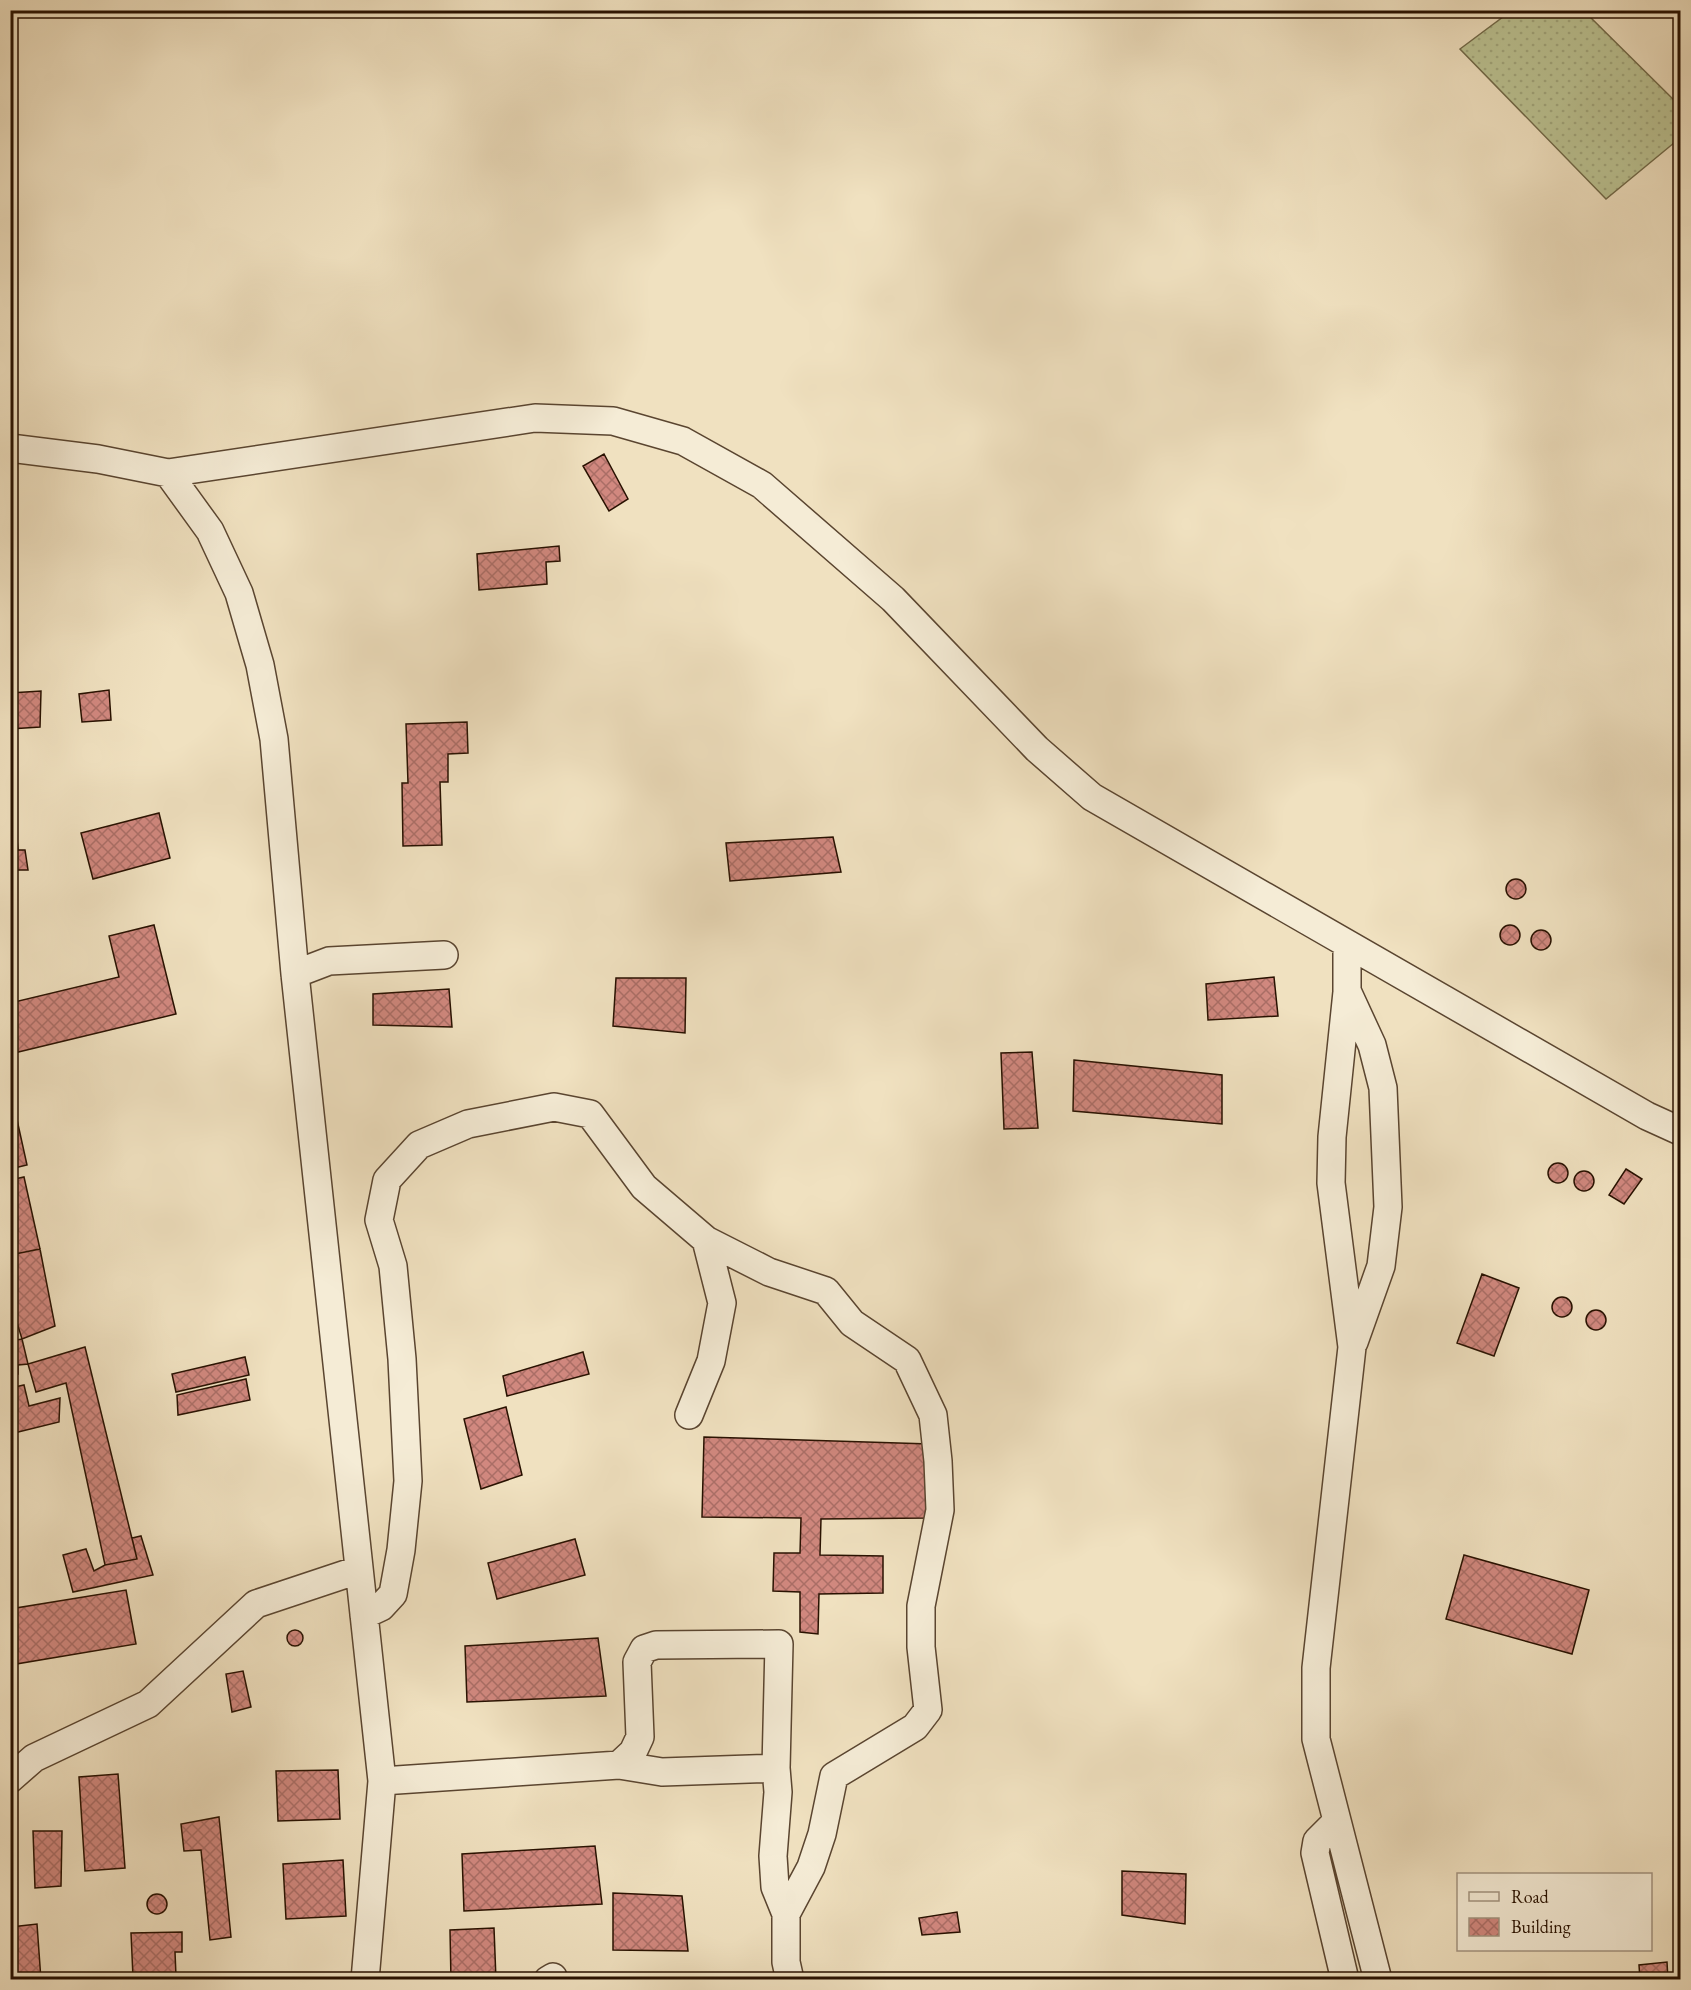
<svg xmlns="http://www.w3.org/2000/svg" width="1691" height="1990" font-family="'EB Garamond',serif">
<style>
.grass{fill:url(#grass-dots);stroke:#726a49;stroke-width:1.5}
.building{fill:url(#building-cross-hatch);stroke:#281100;stroke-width:1.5}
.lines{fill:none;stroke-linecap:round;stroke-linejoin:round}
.minor-casing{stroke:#5a4530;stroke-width:30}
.minor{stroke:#f5ecd6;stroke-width:27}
</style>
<defs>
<pattern id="grass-dots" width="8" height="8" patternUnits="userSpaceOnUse" patternTransform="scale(1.5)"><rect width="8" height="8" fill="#bbc292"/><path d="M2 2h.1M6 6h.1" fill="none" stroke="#a1a67c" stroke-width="1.8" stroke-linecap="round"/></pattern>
<pattern id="building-cross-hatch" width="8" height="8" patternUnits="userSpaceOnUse" patternTransform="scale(1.5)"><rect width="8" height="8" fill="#d1887f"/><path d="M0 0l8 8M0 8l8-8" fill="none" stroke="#aa6e66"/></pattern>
</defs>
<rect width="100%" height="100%" fill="#f0e1c0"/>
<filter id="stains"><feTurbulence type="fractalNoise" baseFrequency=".00333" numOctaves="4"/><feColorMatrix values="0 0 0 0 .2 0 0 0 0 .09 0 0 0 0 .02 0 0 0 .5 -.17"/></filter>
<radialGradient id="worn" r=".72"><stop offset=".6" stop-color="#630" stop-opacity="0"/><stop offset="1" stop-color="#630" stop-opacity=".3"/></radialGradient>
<!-- grass -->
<path class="grass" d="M 1511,11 L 1584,11 L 1680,106 L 1680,138 L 1606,199 L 1460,49 Z"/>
<!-- building -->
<path class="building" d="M 604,454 L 628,499 L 609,511 L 583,466 Z
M 559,546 L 560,561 L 546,562 L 547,584 L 479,590 L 477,554 Z
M 109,690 L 111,720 L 82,722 L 79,694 Z
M 41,691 L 40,727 L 10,729 L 10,693 Z
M 467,722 L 468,753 L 448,754 L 448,782 L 440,782 L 442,845 L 403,846 L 402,783 L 408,783 L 406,724 Z
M 159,813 L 170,858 L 93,879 L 81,833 Z
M 10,828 L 16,828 L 18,850 L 25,850 L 28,870 L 10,870 Z
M 833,837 L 841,872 L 730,881 L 726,843 Z
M1506 889a10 10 0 1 1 20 0a10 10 0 1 1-20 0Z
M 154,925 L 176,1014 L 10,1054 L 10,1003 L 119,977 L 109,936 Z
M1500 935a10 10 0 1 1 20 0a10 10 0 1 1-20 0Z
M1531 940a10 10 0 1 1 20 0a10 10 0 1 1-20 0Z
M 1274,977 L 1278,1016 L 1208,1020 L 1206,984 Z
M 616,978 L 686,978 L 685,1033 L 613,1026 Z
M 449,989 L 452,1027 L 373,1025 L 373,994 Z
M 1032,1052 L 1038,1128 L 1004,1129 L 1001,1053 Z
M 1074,1060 L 1222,1075 L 1222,1124 L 1073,1111 Z
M 10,1088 L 27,1165 L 10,1169 Z
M1548 1173a10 10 0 1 1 20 0a10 10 0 1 1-20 0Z
M 1626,1169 L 1642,1179 L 1624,1204 L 1609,1195 Z
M1574 1181a10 10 0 1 1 20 0a10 10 0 1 1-20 0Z
M 24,1177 L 40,1249 L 10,1255 L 10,1180 Z
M 40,1249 L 55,1326 L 22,1339 L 10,1300 L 10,1255 Z
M 1482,1274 L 1519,1288 L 1494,1356 L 1457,1343 Z
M1552 1307a10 10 0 1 1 20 0a10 10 0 1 1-20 0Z
M1586 1320a10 10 0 1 1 20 0a10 10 0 1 1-20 0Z
M 22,1339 L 28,1364 L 18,1365 L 18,1374 L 10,1375 L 10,1341 Z
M 85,1347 L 137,1559 L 105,1565 L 66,1383 L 36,1392 L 28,1364 Z
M 583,1352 L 589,1374 L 507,1396 L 503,1376 Z
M 245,1357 L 249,1375 L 176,1392 L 172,1374 Z
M 246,1379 L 250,1400 L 178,1415 L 177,1395 Z
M 24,1385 L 29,1406 L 60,1398 L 59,1422 L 10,1434 L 10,1388 Z
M 506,1407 L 522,1475 L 481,1489 L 464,1419 Z
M 704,1437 L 930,1444 L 927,1518 L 821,1519 L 820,1555 L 883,1556 L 883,1593 L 819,1594 L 818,1634 L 800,1632 L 800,1592 L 773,1591 L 774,1553 L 800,1553 L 801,1518 L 702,1517 Z
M 141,1536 L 153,1575 L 73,1592 L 63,1555 L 86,1549 L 94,1571 L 105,1565 L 137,1559 L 132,1538 Z
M 575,1539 L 585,1575 L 497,1599 L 488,1563 Z
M 1464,1555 L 1589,1590 L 1572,1654 L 1446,1619 Z
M 126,1590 L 136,1644 L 10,1665 L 10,1609 Z
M287 1638a8 8 0 1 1 16 0a8 8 0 1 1-16 0Z
M 598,1638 L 606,1696 L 467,1702 L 465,1646 Z
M 243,1671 L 251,1707 L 232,1712 L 226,1674 Z
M 338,1770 L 340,1819 L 278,1821 L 276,1771 Z
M 118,1774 L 125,1868 L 85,1871 L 79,1777 Z
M 219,1817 L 231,1937 L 210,1940 L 201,1850 L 184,1851 L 181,1824 Z
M 33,1831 L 62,1831 L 61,1886 L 35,1888 Z
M 595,1846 L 602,1904 L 464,1911 L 462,1854 Z
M 343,1860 L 346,1916 L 286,1919 L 283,1864 Z
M 1122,1871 L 1186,1874 L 1185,1924 L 1122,1915 Z
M 613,1893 L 682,1896 L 688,1951 L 613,1950 Z
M147 1904a10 10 0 1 1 20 0a10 10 0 1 1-20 0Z
M 957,1912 L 960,1932 L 922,1935 L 919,1918 Z
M 37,1924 L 41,1980 L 14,1980 L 11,1927 Z
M 494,1928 L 496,1980 L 451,1980 L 450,1930 Z
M 182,1932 L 182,1952 L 175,1952 L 176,1976 L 133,1977 L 131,1933 Z
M 1667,1962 L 1668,1980 L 1640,1980 L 1639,1965 Z"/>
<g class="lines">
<defs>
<path id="minor" d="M 10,448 L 98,459 L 168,473 L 535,418 L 613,421 L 683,441 L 762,485 L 893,599 L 1037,749 L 1092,797 L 1647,1116 L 1680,1131
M 168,473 L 210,531 L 239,593 L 260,665 L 274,739 L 295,974 L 382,1781 L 365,1980
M 1347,945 L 1347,992 L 1332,1137 L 1331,1183 L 1352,1347 L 1316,1668 L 1316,1739 L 1378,1980
M 295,974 L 329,961 L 444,955
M 1348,993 L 1372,1045 L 1383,1088 L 1388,1207 L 1381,1266 L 1354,1342
M 689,1415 L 711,1361 L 722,1303 L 706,1240
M 364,1615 L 381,1607 L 393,1594 L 401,1550 L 408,1481 L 402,1359 L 393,1266 L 379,1220 L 387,1180 L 419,1145 L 468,1124 L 554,1107 L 590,1114 L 644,1187 L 706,1240 L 769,1272 L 826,1291 L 852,1323 L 907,1360 L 933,1415 L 938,1461 L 940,1510 L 921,1606 L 921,1647 L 928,1710 L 915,1727 L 834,1776 L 822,1834 L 811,1867 L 786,1914 L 786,1962 L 790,1980
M 619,1765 L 662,1772 L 776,1768
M 10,1779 L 34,1758 L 148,1704 L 256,1604 L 358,1570
M 382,1781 L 619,1765 L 633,1752 L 640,1737 L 637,1662 L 644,1649 L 656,1645 L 779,1644 L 776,1768 L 778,1792 L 773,1856 L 775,1887 L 786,1914
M 1337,1821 L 1317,1841 L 1315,1853 L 1345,1980
M 548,1980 L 553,1977"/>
</defs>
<!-- minor casing -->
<use href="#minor" class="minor-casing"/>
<!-- minor -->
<use href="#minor" class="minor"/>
</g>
<!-- margin -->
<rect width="1691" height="1990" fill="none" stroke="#f0e1c0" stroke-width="36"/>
<rect x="12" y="12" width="1667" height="1966" fill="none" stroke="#281100" stroke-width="3"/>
<rect x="18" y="18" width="1655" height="1954" fill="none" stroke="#281100" stroke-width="1.5"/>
<!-- legend -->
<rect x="1457" y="1873" width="195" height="78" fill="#f5ecd6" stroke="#a39480" stroke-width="1.5"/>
<rect x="1469" y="1892" width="30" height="9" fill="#f5ecd6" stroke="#a39480" stroke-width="1.5"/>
<text x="1511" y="1903" font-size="18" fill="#281100">Road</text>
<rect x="1469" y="1918" width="30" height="18" fill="url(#building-cross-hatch)" stroke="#a39480" stroke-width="1.5"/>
<text x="1511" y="1933" font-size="18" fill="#281100">Building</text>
<rect width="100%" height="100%" filter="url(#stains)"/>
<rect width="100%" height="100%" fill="url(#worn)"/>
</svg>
